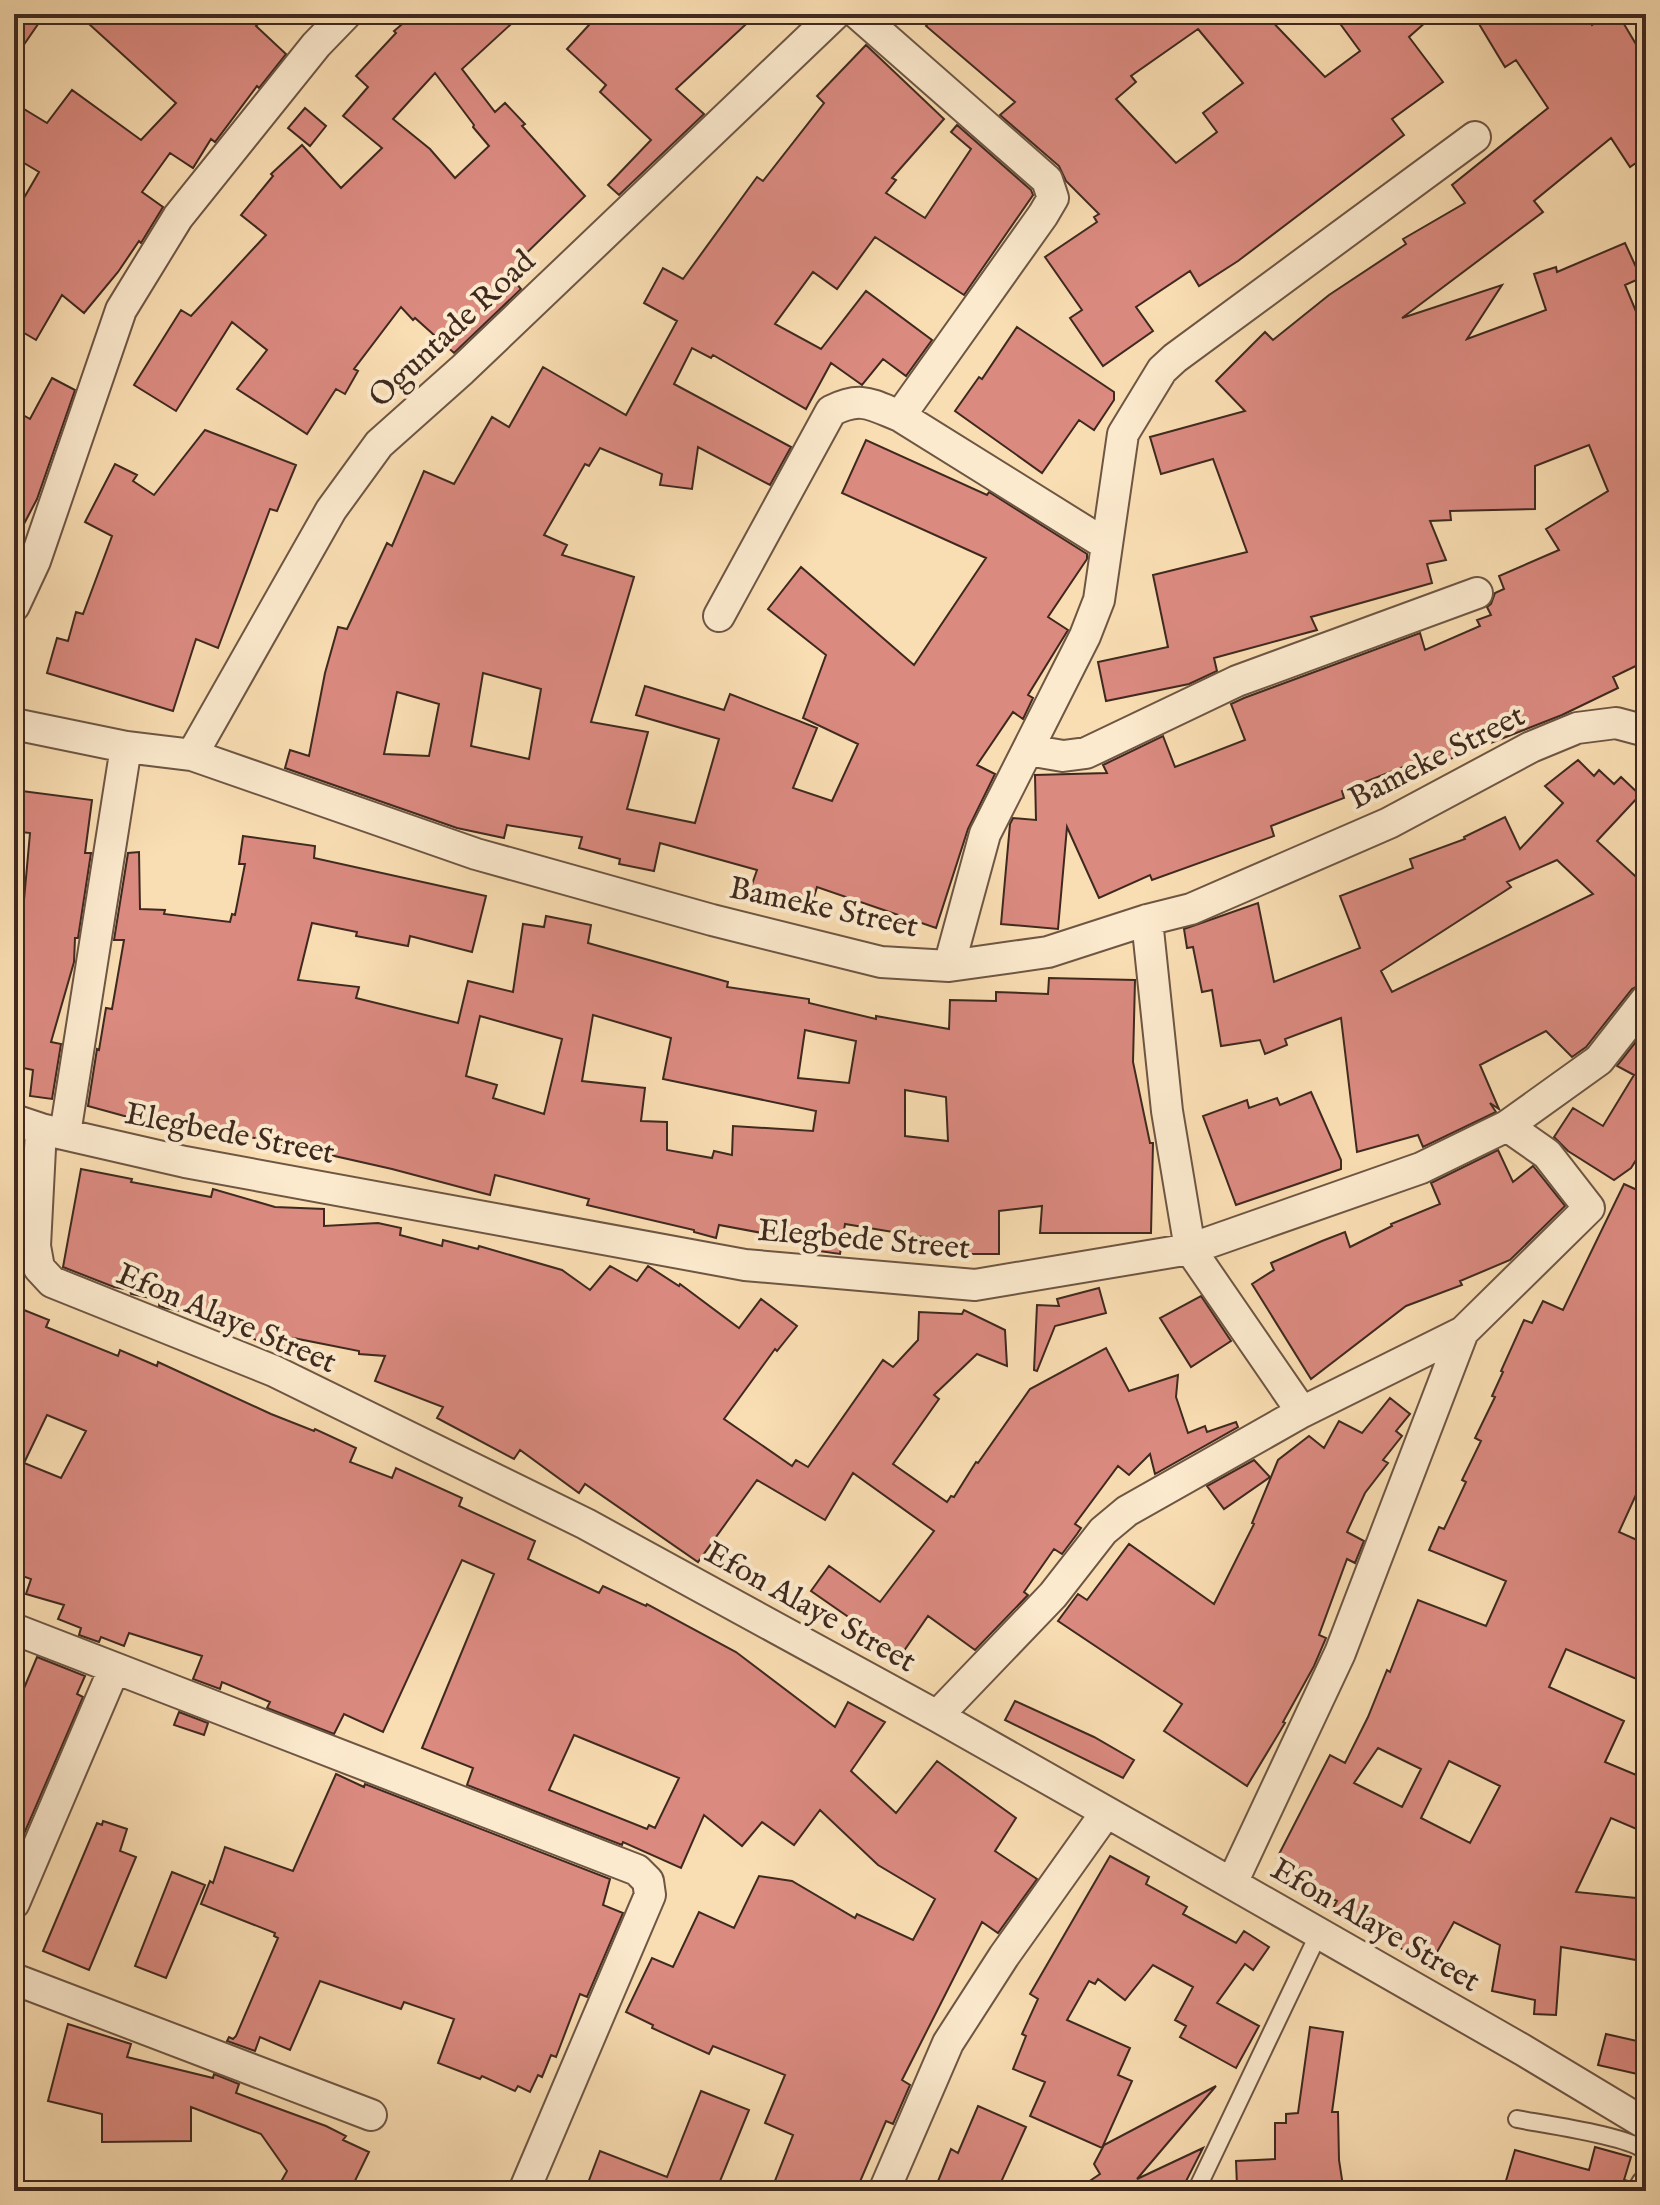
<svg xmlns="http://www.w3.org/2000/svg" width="1660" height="2205" font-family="'IM FELL English',serif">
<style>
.building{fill:#db8a80;stroke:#3f291f;stroke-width:2;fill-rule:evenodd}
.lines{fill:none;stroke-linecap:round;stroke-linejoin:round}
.lane-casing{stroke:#6e5644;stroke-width:20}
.street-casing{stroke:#6e5644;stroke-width:34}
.lane{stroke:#fceace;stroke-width:16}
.street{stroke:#fceace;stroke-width:30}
.labels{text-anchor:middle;stroke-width:8;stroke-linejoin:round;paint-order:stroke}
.street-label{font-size:32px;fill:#3f291f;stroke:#fceace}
</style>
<rect width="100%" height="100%" fill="#fadeb3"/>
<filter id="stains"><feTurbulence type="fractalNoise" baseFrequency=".0025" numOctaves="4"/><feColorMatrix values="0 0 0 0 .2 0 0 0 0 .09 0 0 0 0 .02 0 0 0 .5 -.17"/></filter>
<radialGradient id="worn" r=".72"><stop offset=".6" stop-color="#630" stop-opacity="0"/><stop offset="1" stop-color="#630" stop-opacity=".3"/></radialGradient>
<!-- building -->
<path class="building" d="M 14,14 L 45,14 L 14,59 Z
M 78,14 L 268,14 L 256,26 L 286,54 L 259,88 L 257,86 L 215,142 L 211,139 L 193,168 L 170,153 L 142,192 L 163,207 L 141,243 L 139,241 L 118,272 L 84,313 L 62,295 L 36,340 L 14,327 L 14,215 L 39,172 L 14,157 L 14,103 L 47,123 L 72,90 L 141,140 L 176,103 Z
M 414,14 L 522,14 L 462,69 L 495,112 L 505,103 L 525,124 L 522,126 L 585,196 L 507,272 L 521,289 L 454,353 L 415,318 L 413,320 L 401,307 L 354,369 L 358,371 L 345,394 L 336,389 L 307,434 L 237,389 L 267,350 L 232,322 L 176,411 L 134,385 L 181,310 L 191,316 L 266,235 L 241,215 L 273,176 L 271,174 L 302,145 L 341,188 L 382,148 L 343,116 L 368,87 L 356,76 L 396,33 L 394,31 ZM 435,73 L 474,125 L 473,127 L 489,146 L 455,178 L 430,149 L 393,119 Z
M 599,14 L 757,14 L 676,89 L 704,114 L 619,195 L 608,185 L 651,140 L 600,92 L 606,85 L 567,49 Z
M 936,14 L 1265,14 L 1325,77 L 1360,51 L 1333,14 L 1435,14 L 1409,37 L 1443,82 L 1392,119 L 1404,135 L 1238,261 L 1199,286 L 1190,271 L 1136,307 L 1153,331 L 1103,366 L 1070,318 L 1082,310 L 1045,257 L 1097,222 L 1094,217 L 1099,214 L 1066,181 L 1059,166 L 1000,115 L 1015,102 L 926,26 ZM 1198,29 L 1243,83 L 1203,113 L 1217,132 L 1176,163 L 1116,99 L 1136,82 L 1131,76 Z
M 1473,14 L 1585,14 L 1592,25 L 1608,14 L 1618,14 L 1646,61 L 1646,156 L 1630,167 L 1611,138 L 1534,201 L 1543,212 L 1402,318 L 1502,285 L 1467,339 L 1546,310 L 1534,274 L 1556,267 L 1557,272 L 1625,243 L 1641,278 L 1625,285 L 1640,321 L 1636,323 L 1646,354 L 1646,661 L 1613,677 L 1618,688 L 1562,715 L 1422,770 L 1418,761 L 1342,791 L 1344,798 L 1271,826 L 1274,836 L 1152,880 L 1150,875 L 1099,898 L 1067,827 L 1058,929 L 1001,924 L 1010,824 L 1013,818 L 1036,820 L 1035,775 L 1107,773 L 1103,765 L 1163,736 L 1175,767 L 1245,740 L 1231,704 L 1244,698 L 1420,633 L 1425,650 L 1480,626 L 1477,620 L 1491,615 L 1487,607 L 1491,604 L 1495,593 L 1504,589 L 1499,576 L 1559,550 L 1546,529 L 1608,491 L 1589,445 L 1535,466 L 1535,509 L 1450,511 L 1451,520 L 1430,521 L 1446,560 L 1427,564 L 1432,583 L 1311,617 L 1317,630 L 1214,658 L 1217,671 L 1189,684 L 1106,701 L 1098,662 L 1168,647 L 1153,575 L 1247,552 L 1213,459 L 1161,474 L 1150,437 L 1245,411 L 1216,381 L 1265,332 L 1273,340 L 1329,295 L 1406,244 L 1403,239 L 1465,203 L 1452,185 L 1548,108 L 1516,60 L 1505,67 Z
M 866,45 L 944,119 L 892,178 L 896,180 L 886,193 L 925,218 L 971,149 L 951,132 L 957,125 L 1031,190 L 1033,195 L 964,295 L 875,237 L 837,289 L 813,272 L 775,324 L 821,349 L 866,291 L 932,340 L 906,376 L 883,359 L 862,385 L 831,363 L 806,409 L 713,355 L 711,358 L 692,348 L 674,384 L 791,447 L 770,485 L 698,447 L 692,489 L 660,485 L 662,474 L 600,448 L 589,466 L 585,464 L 544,535 L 567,545 L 562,555 L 634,577 L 591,722 L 648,732 L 627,809 L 695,823 L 719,739 L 636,715 L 645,686 L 724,710 L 730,694 L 817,728 L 793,788 L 832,801 L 858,744 L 803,718 L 826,655 L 768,609 L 801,567 L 914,665 L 986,558 L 842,493 L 866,440 L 987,495 L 989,492 L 1087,554 L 1087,559 L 1048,617 L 1068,630 L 1028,695 L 1033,698 L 1023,719 L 1013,712 L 977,765 L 995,774 L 968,829 L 936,928 L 817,887 L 811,907 L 751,887 L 757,870 L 660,843 L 654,871 L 619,864 L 620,859 L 579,848 L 582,837 L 507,825 L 504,838 L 457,828 L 285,768 L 290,750 L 309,756 L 325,673 L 338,627 L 347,629 L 387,543 L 392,546 L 424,471 L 454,484 L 492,417 L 509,427 L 543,367 L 626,415 L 677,321 L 644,303 L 663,268 L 683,279 L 757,177 L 763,181 L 824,103 L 817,96 ZM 483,673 L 541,689 L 529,759 L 471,746 ZM 397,692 L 439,704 L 429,756 L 384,754 Z
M 305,108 L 326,126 L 310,146 L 288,128 Z
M 1017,327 L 1114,392 L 1114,400 L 1094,430 L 1079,420 L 1042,473 L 955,411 L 979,377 L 982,379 Z
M 52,378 L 75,390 L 37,499 L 14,543 L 14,410 L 30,419 Z
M 205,430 L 296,465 L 277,511 L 270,509 L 218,648 L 196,639 L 173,711 L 47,673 L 57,638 L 68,641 L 76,612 L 83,614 L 112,536 L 85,522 L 115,464 L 137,475 L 133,481 L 154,495 Z
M 1578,760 L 1594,776 L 1599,770 L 1614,784 L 1621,777 L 1640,795 L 1597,841 L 1646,886 L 1646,982 L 1632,989 L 1586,1047 L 1572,1057 L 1546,1031 L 1480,1065 L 1499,1109 L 1490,1103 L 1496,1112 L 1423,1147 L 1418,1135 L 1357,1152 L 1341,1018 L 1285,1039 L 1287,1045 L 1265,1054 L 1260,1040 L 1221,1046 L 1212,990 L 1202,992 L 1193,947 L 1187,948 L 1184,929 L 1258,903 L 1274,982 L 1360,948 L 1340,896 L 1413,868 L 1410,859 L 1465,839 L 1464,837 L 1505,817 L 1520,849 L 1563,803 L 1545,786 ZM 1557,860 L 1593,894 L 1392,992 L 1381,971 L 1511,887 L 1507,882 Z
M 14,790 L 92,800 L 85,853 L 91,853 L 78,938 L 75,938 L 74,962 L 51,1042 L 61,1044 L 52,1099 L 30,1096 L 33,1070 L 14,1066 L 14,973 L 17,974 L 19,922 L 22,922 L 30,833 L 14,831 Z
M 243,836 L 315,846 L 314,858 L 486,896 L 472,952 L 410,936 L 408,946 L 356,936 L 357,932 L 312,923 L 298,980 L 359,987 L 356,998 L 458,1023 L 468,981 L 513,992 L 523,924 L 544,927 L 546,916 L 591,925 L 588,943 L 728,982 L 727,987 L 809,999 L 809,1003 L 876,1019 L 876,1016 L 949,1029 L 950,1000 L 996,1001 L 996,992 L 1048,994 L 1049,978 L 1135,980 L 1133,1062 L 1150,1143 L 1153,1143 L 1151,1233 L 1040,1233 L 1042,1206 L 999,1211 L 999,1254 L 935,1254 L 935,1239 L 845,1224 L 840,1254 L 804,1249 L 805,1241 L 719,1225 L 716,1238 L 694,1232 L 694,1230 L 587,1205 L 589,1199 L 495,1175 L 490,1195 L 392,1169 L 321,1153 L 320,1156 L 214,1127 L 212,1134 L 176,1125 L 175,1130 L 88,1106 L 97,1049 L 99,1050 L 106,1008 L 112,1009 L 124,940 L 114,940 L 128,853 L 139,852 L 140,909 L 165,910 L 164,914 L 230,922 L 232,914 L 235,915 L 245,864 L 239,864 ZM 593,1015 L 671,1038 L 663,1079 L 816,1111 L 813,1131 L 733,1126 L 732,1155 L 714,1151 L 712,1158 L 667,1150 L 667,1122 L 641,1121 L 645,1088 L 582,1081 ZM 480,1016 L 562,1039 L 544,1114 L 493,1098 L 497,1085 L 466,1076 ZM 805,1030 L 856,1041 L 849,1083 L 798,1078 ZM 905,1090 L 946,1097 L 948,1141 L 905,1136 Z
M 1646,1029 L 1646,1144 L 1631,1168 L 1614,1180 L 1568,1151 L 1554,1137 L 1573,1108 L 1603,1126 L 1634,1075 L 1617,1066 Z
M 1311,1092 L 1341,1160 L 1341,1169 L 1236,1205 L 1203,1116 L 1247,1100 L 1249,1108 L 1277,1098 L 1280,1105 Z
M 1498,1150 L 1513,1182 L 1533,1166 L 1565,1206 L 1510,1260 L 1460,1281 L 1462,1285 L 1406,1306 L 1311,1379 L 1252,1284 L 1274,1270 L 1271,1263 L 1322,1241 L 1345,1232 L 1350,1247 L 1392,1226 L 1391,1224 L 1440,1204 L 1431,1183 Z
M 81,1169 L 132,1179 L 131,1182 L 211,1197 L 213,1189 L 275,1207 L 324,1209 L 324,1226 L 378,1223 L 401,1228 L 400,1235 L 442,1246 L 443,1240 L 478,1249 L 479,1246 L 562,1270 L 590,1290 L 610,1266 L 637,1281 L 648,1266 L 679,1286 L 680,1284 L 739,1328 L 761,1299 L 797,1326 L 777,1351 L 775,1349 L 724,1419 L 792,1466 L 796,1460 L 808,1467 L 883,1360 L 893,1367 L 918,1340 L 919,1312 L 962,1314 L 964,1310 L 1005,1330 L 1007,1366 L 977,1354 L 934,1395 L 939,1399 L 893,1464 L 947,1502 L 951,1496 L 954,1497 L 976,1462 L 978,1463 L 1030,1389 L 1106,1348 L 1129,1391 L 1178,1375 L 1176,1397 L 1188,1433 L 1205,1426 L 1207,1432 L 1236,1422 L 1238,1427 L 1155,1474 L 1150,1454 L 1129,1475 L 1118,1466 L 1075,1524 L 1081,1528 L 1077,1534 L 1062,1554 L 1054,1549 L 1024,1592 L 1028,1595 L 975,1650 L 928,1616 L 899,1658 L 854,1627 L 857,1623 L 811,1591 L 829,1566 L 880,1602 L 934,1531 L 853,1473 L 825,1520 L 757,1480 L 698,1562 L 585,1484 L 579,1493 L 520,1450 L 514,1459 L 437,1418 L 443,1407 L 375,1381 L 385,1356 L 359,1354 L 359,1351 L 293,1338 L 287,1353 L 244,1335 L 247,1329 L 192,1313 L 165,1308 L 159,1306 L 160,1300 L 131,1294 L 130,1290 L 114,1287 L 63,1267 Z
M 1624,1184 L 1646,1194 L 1646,1473 L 1619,1532 L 1646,1544 L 1646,1683 L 1566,1649 L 1549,1687 L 1624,1721 L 1605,1762 L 1646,1779 L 1646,1833 L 1611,1818 L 1576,1892 L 1646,1899 L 1646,1941 L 1642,1961 L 1561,1947 L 1556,2015 L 1534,2014 L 1535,2000 L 1492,1991 L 1500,1945 L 1454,1922 L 1429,1966 L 1355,1919 L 1352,1924 L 1331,1912 L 1337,1901 L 1308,1888 L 1314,1876 L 1277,1858 L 1330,1755 L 1345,1763 L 1368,1717 L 1387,1670 L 1390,1672 L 1418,1600 L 1486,1626 L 1506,1581 L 1429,1550 L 1439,1527 L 1444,1529 L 1466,1482 L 1462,1480 L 1481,1441 L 1475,1438 L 1495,1397 L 1492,1396 L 1503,1372 L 1501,1371 L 1524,1320 L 1532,1323 L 1543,1301 L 1563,1310 ZM 1378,1748 L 1421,1769 L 1402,1807 L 1354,1783 ZM 1449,1761 L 1500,1786 L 1470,1843 L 1421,1818 Z
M 1099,1288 L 1106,1313 L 1055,1326 L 1037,1371 L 1034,1370 L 1037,1305 L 1059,1306 L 1057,1299 Z
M 1201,1296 L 1231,1341 L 1191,1367 L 1160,1318 Z
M 14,1306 L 49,1320 L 46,1327 L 118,1356 L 120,1350 L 157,1366 L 158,1362 L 271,1414 L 314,1431 L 315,1429 L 356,1448 L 350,1462 L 392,1478 L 396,1468 L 462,1498 L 459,1506 L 535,1541 L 528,1559 L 599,1593 L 603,1586 L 646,1606 L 647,1604 L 736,1652 L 835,1727 L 848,1702 L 885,1722 L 851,1771 L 896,1813 L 937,1761 L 1016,1818 L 995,1851 L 1037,1879 L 998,1933 L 982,1922 L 902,2080 L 910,2085 L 893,2124 L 886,2121 L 856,2191 L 771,2191 L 793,2135 L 765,2123 L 785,2075 L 713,2046 L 709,2054 L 652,2028 L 653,2025 L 626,2012 L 652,1958 L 673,1967 L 699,1912 L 734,1928 L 759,1876 L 792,1881 L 855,1918 L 857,1914 L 913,1940 L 935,1899 L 878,1865 L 820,1810 L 794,1845 L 762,1822 L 742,1846 L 704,1815 L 681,1868 L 623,1842 L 622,1845 L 467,1785 L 473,1768 L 422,1748 L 494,1574 L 462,1560 L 383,1732 L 344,1714 L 334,1734 L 267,1708 L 270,1702 L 222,1682 L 220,1689 L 193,1679 L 202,1656 L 129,1633 L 124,1646 L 101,1637 L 99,1642 L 79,1635 L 81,1628 L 58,1619 L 64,1605 L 26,1594 L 31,1579 L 14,1573 ZM 47,1415 L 86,1431 L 61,1478 L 24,1463 ZM 574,1735 L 679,1778 L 655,1828 L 649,1825 L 647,1829 L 549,1790 Z
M 1390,1398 L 1410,1414 L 1396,1431 L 1402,1436 L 1383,1460 L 1388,1463 L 1365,1493 L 1347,1532 L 1364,1541 L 1355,1563 L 1347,1559 L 1319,1635 L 1326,1638 L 1314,1666 L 1283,1722 L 1285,1723 L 1247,1786 L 1164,1731 L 1182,1704 L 1058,1621 L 1078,1594 L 1087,1600 L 1129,1544 L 1214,1604 L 1254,1524 L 1252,1523 L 1278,1460 L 1309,1436 L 1324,1448 L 1339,1421 L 1362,1433 Z
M 1254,1460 L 1270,1477 L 1224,1509 L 1207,1486 Z
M 37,1657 L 85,1676 L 77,1694 L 83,1697 L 14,1857 L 14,1712 Z
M 1015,1701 L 1094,1737 L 1134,1760 L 1123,1778 L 1005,1720 Z
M 179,1712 L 208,1723 L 204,1735 L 174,1725 Z
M 336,1774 L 364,1787 L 365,1784 L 610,1879 L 603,1905 L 623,1913 L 587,1997 L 580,1994 L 556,2057 L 551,2055 L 542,2077 L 538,2075 L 530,2092 L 518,2086 L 515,2091 L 482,2076 L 480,2079 L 438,2063 L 454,2019 L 404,2002 L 401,2009 L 320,1981 L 290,2050 L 260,2037 L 255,2051 L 227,2041 L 229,2037 L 233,2039 L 236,2036 L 278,1938 L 274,1936 L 275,1933 L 201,1904 L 210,1881 L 213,1883 L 225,1847 L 293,1871 Z
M 103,1821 L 127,1829 L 120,1851 L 136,1857 L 89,1970 L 43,1951 L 97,1823 L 102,1825 Z
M 1110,1856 L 1149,1877 L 1146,1884 L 1187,1907 L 1183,1914 L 1236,1943 L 1244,1931 L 1269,1947 L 1253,1970 L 1245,1964 L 1217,2003 L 1259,2026 L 1236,2068 L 1180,2037 L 1186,2026 L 1175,2020 L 1193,1987 L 1153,1965 L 1125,2000 L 1098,1979 L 1095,1984 L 1089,1981 L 1067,2020 L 1130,2048 L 1118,2075 L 1132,2081 L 1102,2148 L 1030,2116 L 1045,2082 L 1013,2069 L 1026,2036 L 1022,2034 L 1038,1999 L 1030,1994 Z
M 172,1872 L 205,1885 L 166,1978 L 135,1966 Z
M 68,2024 L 131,2044 L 127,2057 L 213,2078 L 214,2074 L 239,2084 L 236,2093 L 326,2126 L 346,2136 L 343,2140 L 369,2152 L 350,2191 L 291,2191 L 282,2180 L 287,2171 L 261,2134 L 191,2107 L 191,2141 L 102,2142 L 102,2114 L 48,2101 Z
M 1310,2027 L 1343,2032 L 1332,2112 L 1338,2112 L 1339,2160 L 1343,2186 L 1269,2191 L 1268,2184 L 1237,2186 L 1236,2161 L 1275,2159 L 1275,2123 L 1286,2123 L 1286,2114 L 1298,2113 Z
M 1606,2034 L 1646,2043 L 1646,2076 L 1598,2065 Z
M 1216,2086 L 1137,2179 L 1203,2148 L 1181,2191 L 1075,2191 L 1100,2174 L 1094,2164 L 1104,2145 Z
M 701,2091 L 749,2110 L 716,2191 L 585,2191 L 600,2151 L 667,2177 Z
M 978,2106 L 1026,2127 L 997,2191 L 934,2191 L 951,2149 L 958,2153 Z
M 1595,2147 L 1631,2157 L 1624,2180 L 1628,2181 L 1624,2191 L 1503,2191 L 1515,2150 L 1589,2170 Z"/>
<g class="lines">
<defs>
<path id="lane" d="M 1517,2119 C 1542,2124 1632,2136 1646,2152
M 1196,2191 L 1319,1933
M 1635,2191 L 1641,2181 L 1646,2180"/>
<path id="street" d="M 858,14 L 1047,180 L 1053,198 L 1043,215 L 900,416
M 14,606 L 35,561 L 121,310 L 178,217 L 316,45 L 346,14
M 719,616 L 831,411 C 861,396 870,404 900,416 L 1107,545
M 14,724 L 126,747 L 192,755 L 476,854 L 712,920 L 881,962 L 949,966 L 1048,952 L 1147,920 L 1191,909 L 1389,823 L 1531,747 L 1577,728 L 1616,723 L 1646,731
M 1028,750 L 1063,756 L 1086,753 L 1237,681 L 1477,593
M 192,755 L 331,510 L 379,444 L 462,370 L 835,14
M 1147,920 L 1167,1111 L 1190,1249 L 1302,1412
M 949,966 L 985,834 L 1085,636 L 1099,600 L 1123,434 L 1162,370 L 1175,358 L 1475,137
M 14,1120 L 41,1129 L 185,1162 L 745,1265 L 975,1285 L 1190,1249 L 1421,1168 L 1507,1126 L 1599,1060 L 1646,1000
M 41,1129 L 35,1246 L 39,1268 L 52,1282 L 274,1371 L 586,1524 L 937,1716 L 1147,1835 L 1523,2050 L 1646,2124
M 65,1134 L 126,747
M 14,1629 L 637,1870 L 648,1881 L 650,1895 L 524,2191
M 937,1716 L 1053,1595 L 1103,1531 L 1127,1511 L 1302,1412 L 1463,1332 L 1589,1208 L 1547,1154 L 1507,1126
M 1232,1883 L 1340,1653 L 1463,1332
M 14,1903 L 114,1669
M 14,1979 L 371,2115
M 884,2191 L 948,2043 L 1004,1956 L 1105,1814"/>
</defs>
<!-- lane casing -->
<use href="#lane" class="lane-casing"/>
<!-- street casing -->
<use href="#street" class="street-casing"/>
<!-- lane -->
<use href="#lane" class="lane"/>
<!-- street -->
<use href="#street" class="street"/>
</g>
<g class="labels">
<!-- street labels -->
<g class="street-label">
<text transform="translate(451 328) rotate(-43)" y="11">Oguntade Road</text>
<text transform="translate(1436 756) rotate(-27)" y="11">Bameke Street</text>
<text transform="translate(824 906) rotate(12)" y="11">Bameke Street</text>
<text transform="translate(230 1132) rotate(11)" y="11">Elegbede Street</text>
<text transform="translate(864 1238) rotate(5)" y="11">Elegbede Street</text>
<text transform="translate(227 1317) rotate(23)" y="11">Efon Alaye Street</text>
<text transform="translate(811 1606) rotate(29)" y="11">Efon Alaye Street</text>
<text transform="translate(1376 1924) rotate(30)" y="11">Efon Alaye Street</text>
</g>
</g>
<!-- margin -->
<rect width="1660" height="2205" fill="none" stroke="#fadeb3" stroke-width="48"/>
<rect x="16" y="16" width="1628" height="2173" fill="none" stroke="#3f291f" stroke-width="4"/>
<rect x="24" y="24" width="1612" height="2157" fill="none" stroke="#3f291f" stroke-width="2"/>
<rect width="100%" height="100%" filter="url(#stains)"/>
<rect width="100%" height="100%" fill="url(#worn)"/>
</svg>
